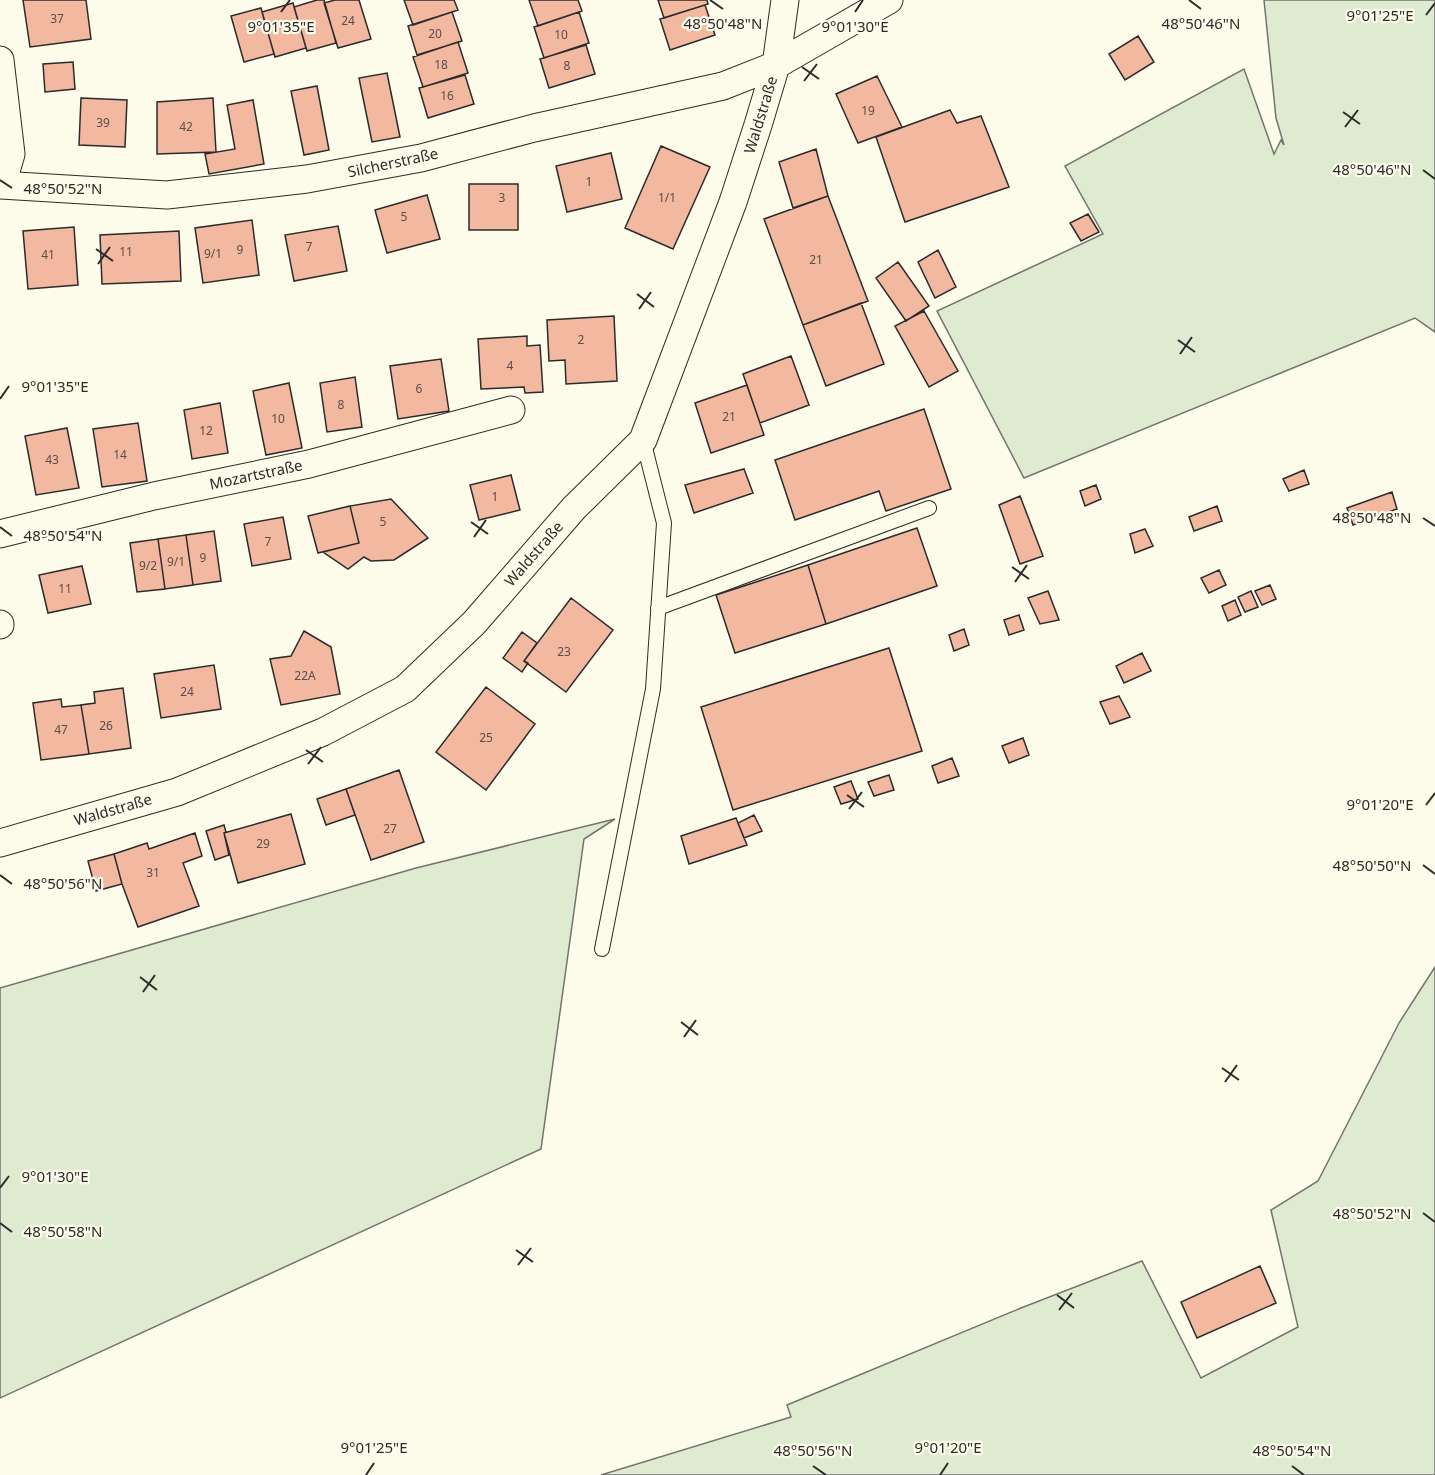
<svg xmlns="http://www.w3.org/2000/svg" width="1435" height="1475" font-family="'Noto Sans',sans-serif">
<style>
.green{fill:#deebd1;stroke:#74746e;stroke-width:1.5}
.building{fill:#f2b8a0;stroke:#2b2b2b;stroke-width:1.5}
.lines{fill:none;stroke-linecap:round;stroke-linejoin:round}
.lane-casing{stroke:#2b2b2b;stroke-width:16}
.street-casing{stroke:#2b2b2b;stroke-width:29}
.lane{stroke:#fdfbea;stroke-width:14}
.street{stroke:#fdfbea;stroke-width:27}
.ticks{fill:none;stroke:#2b2b2b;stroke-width:2}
.labels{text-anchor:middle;stroke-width:4.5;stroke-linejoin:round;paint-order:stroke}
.number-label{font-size:12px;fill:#5d4e48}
.street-label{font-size:15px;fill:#2b2b2b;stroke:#fdfbea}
.ticks-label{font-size:15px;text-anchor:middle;fill:#2b2b2b;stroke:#fdfbea;stroke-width:4.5;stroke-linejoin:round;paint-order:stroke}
</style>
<rect width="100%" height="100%" fill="#fdfbea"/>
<!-- green -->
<path class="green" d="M 1264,0 L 1435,0 L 1435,332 L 1415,318 L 1024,478 L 937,311 L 1103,234 L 1065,166 L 1244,69 L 1274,154 L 1281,140 L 1284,145 L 1276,118 Z
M 615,819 L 584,839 L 541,1149 L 0,1398 L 0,988 L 416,868 Z
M 1435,967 L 1435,1475 L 601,1475 L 791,1417 L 787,1405 L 1021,1308 L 1142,1261 L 1201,1378 L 1298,1327 L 1271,1210 L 1318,1181 L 1399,1023 Z"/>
<!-- building -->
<path class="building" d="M 23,0 L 86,0 L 91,39 L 30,47 Z
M 317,0 L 324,0 L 336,43 L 307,51 L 294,7 Z
M 335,0 L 359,0 L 371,39 L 338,48 L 324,3 Z
M 404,0 L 454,0 L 458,10 L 413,25 Z
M 529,0 L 578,0 L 582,11 L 538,26 Z
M 658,0 L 707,0 L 708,4 L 664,18 Z
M 293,3 L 306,48 L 275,57 L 262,12 Z
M 705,5 L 715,35 L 670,50 L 660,19 Z
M 261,8 L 274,54 L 244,62 L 231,16 Z
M 452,12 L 462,41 L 417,55 L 408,26 Z
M 579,12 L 589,43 L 544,58 L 534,27 Z
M 1138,36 L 1154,62 L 1125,80 L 1109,54 Z
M 458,42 L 468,73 L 423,87 L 413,57 Z
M 586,45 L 595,74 L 549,88 L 540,59 Z
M 73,62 L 75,89 L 45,92 L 43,64 Z
M 387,73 L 400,137 L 372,142 L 359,78 Z
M 465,75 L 474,104 L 428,118 L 419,88 Z
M 877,76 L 902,127 L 858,143 L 836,94 Z
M 317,86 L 329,150 L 304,155 L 291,91 Z
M 81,98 L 127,100 L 125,147 L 79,145 Z
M 213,98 L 216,152 L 157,154 L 157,102 Z
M 253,100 L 264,164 L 209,174 L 205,154 L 235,149 L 227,105 Z
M 950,110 L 957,123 L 981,116 L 1009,187 L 905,222 L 876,137 Z
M 661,146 L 710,167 L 673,249 L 625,228 Z
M 816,149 L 828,196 L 793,208 L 779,162 Z
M 611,153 L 622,199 L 567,212 L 556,166 Z
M 469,184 L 518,184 L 518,230 L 469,230 Z
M 427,195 L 440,239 L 387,253 L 375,210 Z
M 828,196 L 868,301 L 803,325 L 764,219 Z
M 1088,214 L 1099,232 L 1081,241 L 1070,223 Z
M 252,220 L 259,275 L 203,283 L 195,228 Z
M 338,226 L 347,271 L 294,281 L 285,235 Z
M 74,227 L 78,285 L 28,289 L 23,231 Z
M 179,231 L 181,281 L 102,284 L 100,235 Z
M 938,250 L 956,287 L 935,298 L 918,262 Z
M 898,262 L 929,306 L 906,321 L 876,278 Z
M 861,303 L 884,364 L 826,386 L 803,325 Z
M 924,311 L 958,371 L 929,387 L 895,326 Z
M 614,316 L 617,381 L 566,384 L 565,360 L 549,361 L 547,320 Z
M 527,336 L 527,346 L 540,345 L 543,392 L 525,393 L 524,387 L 481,389 L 478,339 Z
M 791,356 L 809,405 L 760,423 L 743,374 Z
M 441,359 L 449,411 L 398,419 L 390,366 Z
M 355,377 L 362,427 L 327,432 L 320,383 Z
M 289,383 L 302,448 L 266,455 L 253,391 Z
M 747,385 L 764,435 L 711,453 L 695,403 Z
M 220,403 L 228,453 L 192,459 L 184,410 Z
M 924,409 L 951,489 L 886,511 L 879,491 L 795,520 L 775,460 Z
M 138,423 L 147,481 L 102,487 L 93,429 Z
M 67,428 L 79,488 L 36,495 L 25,436 Z
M 744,469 L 753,493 L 694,513 L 685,485 Z
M 1304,470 L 1309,484 L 1289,491 L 1283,479 Z
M 511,475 L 520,510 L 479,520 L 470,485 Z
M 1096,485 L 1101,499 L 1085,506 L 1080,491 Z
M 1392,492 L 1397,509 L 1353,525 L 1347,508 Z
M 1020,496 L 1043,556 L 1020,564 L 999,505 Z
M 391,499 L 428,538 L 394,560 L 371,561 L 364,557 L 348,569 L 323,552 L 359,543 L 350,506 Z
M 350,506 L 359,543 L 318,553 L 308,516 Z
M 1217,506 L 1222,521 L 1194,531 L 1189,517 Z
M 283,517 L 291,559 L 252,566 L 244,524 Z
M 917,528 L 937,586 L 826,624 L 808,565 Z
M 1145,529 L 1153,546 L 1135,553 L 1130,534 Z
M 214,531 L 221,581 L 193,585 L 186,535 Z
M 186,535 L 193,585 L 165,589 L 158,539 Z
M 158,539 L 165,589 L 137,592 L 130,543 Z
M 808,565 L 826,624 L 735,653 L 716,595 Z
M 82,566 L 91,604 L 48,613 L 39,575 Z
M 1219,570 L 1226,585 L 1209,593 L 1201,578 Z
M 1270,585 L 1276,599 L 1262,605 L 1255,591 Z
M 1048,591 L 1059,620 L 1040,624 L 1028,598 Z
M 1251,591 L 1258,607 L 1245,612 L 1238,597 Z
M 571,598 L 613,630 L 566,692 L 524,661 Z
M 1235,600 L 1241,615 L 1228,621 L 1222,606 Z
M 1019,615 L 1024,630 L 1009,635 L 1004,620 Z
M 964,629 L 969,645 L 954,651 L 949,635 Z
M 304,631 L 331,647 L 340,694 L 281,705 L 270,659 L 291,656 Z
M 522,632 L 537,643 L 524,661 L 528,663 L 522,672 L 503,658 Z
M 889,648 L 922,751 L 733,810 L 701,707 Z
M 1142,653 L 1151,671 L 1124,683 L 1116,666 Z
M 214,665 L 221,709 L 161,718 L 154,674 Z
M 486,687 L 535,724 L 486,790 L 436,752 Z
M 123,688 L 131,748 L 89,754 L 81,705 L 95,703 L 94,692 Z
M 1119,696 L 1130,717 L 1110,724 L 1100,702 Z
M 61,699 L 62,707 L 81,705 L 89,754 L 41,760 L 33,703 Z
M 1023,738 L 1029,755 L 1009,763 L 1002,746 Z
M 952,758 L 959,776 L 938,783 L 932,766 Z
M 399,770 L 424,842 L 371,860 L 346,789 Z
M 889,775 L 894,790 L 874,796 L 868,782 Z
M 851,781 L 858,799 L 841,804 L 834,787 Z
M 346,789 L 355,815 L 326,825 L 317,799 Z
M 291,814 L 305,864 L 238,883 L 224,833 Z
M 754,815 L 762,831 L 744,838 L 738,823 Z
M 736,818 L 747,845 L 689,864 L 681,836 Z
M 224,825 L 226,832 L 224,833 L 229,855 L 215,860 L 206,831 Z
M 195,833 L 202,856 L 183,863 L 199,906 L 138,927 L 122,884 L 114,854 L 147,843 L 149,849 Z
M 114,854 L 122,884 L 96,891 L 88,861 Z
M 1260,1266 L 1276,1303 L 1197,1338 L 1181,1302 Z"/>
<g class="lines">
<defs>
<path id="lane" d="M 658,608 L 929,508
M 602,949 L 653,689 L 664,523 L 643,440"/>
<path id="street" d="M 0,60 L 11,154 L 2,185
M 0,185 L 167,195 L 307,179 L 421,158 L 534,128 L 723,86 L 776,65 L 889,0
M 0,534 L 154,496 L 309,464 L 511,410
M 0,624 L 0,625
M 0,843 L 177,792 L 323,732 L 405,689 L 474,623 L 574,508 L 643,440 L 733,202 L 758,125 L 776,65 L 785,0"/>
</defs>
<!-- lane casing -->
<use href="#lane" class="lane-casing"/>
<!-- street casing -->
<use href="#street" class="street-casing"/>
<!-- lane -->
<use href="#lane" class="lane"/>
<!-- street -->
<use href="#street" class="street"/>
</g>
<!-- ticks -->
<path class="ticks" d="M 710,0 L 723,9M 1189,0 L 1201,9M 281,12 L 290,0M 855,12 L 863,0M 1426,15 L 1435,3M 802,67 L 819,79M 804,81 L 817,64M 1343,112 L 1360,124M 1345,127 L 1358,110M 1423,170 L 1435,179M 0,180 L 12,188M 96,249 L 113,261M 98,264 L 110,247M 637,294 L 654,307M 639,309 L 651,292M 1178,340 L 1195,352M 1180,354 L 1192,337M 0,399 L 9,386M 1423,518 L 1435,526M 471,522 L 488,534M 0,527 L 12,536M 474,537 L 486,520M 1012,567 L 1029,579M 1015,582 L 1027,565M 306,750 L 323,762M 308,764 L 321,747M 847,795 L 864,807M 1426,805 L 1435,793M 849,809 L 862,792M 1423,865 L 1435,874M 0,875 L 12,884M 140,977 L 157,990M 143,992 L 155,975M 681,1022 L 698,1035M 684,1037 L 696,1020M 1222,1068 L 1239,1080M 1225,1082 L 1237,1065M 0,1188 L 9,1176M 1423,1213 L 1435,1222M 0,1223 L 12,1232M 516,1250 L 533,1262M 518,1265 L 531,1248M 1057,1295 L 1074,1308M 1059,1310 L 1072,1293M 813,1466 L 826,1475M 1292,1466 L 1304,1475M 366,1475 L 374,1463M 940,1475 L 948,1463"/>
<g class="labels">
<!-- number labels -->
<g class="number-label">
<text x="57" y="23">37</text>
<text x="348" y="25">24</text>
<text x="435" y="38">20</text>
<text x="561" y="39">10</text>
<text x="441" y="69">18</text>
<text x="567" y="70">8</text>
<text x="447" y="100">16</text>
<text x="868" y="115">19</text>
<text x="103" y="127">39</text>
<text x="186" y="131">42</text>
<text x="589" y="186">1</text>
<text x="502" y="202">3</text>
<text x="667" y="202">1/1</text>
<text x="404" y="221">5</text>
<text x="309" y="251">7</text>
<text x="240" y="254">9</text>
<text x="126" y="256">11</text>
<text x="213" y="258">9/1</text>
<text x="48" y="259">41</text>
<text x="816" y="264">21</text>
<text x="581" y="344">2</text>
<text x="510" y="370">4</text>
<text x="419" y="393">6</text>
<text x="341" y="409">8</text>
<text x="729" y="421">21</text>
<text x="278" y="423">10</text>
<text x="206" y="435">12</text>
<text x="120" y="459">14</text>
<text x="52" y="464">43</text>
<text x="495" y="501">1</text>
<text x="383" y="526">5</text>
<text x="268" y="546">7</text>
<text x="203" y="562">9</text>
<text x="176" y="566">9/1</text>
<text x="148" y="570">9/2</text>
<text x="65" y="593">11</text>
<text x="564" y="656">23</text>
<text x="305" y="680">22A</text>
<text x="187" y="696">24</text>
<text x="106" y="730">26</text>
<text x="61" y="734">47</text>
<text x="486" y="742">25</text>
<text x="390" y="833">27</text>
<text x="263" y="848">29</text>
<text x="153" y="877">31</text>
</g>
<!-- street labels -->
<g class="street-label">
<text transform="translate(761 115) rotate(-73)" y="5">Waldstraße</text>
<text transform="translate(393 163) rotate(-12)" y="5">Silcherstraße</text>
<text transform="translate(256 475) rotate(-12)" y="5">Mozartstraße</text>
<text transform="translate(534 554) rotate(-49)" y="5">Waldstraße</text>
<text transform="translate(113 810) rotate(-16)" y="5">Waldstraße</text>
</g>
</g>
<g class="ticks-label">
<text x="1380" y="21">9°01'25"E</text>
<text x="723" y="29">48°50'48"N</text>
<text x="1201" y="29">48°50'46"N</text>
<text x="281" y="32">9°01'35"E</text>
<text x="855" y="32">9°01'30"E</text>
<text x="1372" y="175">48°50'46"N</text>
<text x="63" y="194">48°50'52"N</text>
<text x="55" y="392">9°01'35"E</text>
<text x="1372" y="523">48°50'48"N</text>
<text x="63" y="541">48°50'54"N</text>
<text x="1380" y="810">9°01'20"E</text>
<text x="1372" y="871">48°50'50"N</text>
<text x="63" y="889">48°50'56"N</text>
<text x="55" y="1182">9°01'30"E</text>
<text x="1372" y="1219">48°50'52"N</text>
<text x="63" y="1237">48°50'58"N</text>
<text x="374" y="1453">9°01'25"E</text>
<text x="948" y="1453">9°01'20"E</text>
<text x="813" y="1456">48°50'56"N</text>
<text x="1292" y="1456">48°50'54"N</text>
</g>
</svg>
